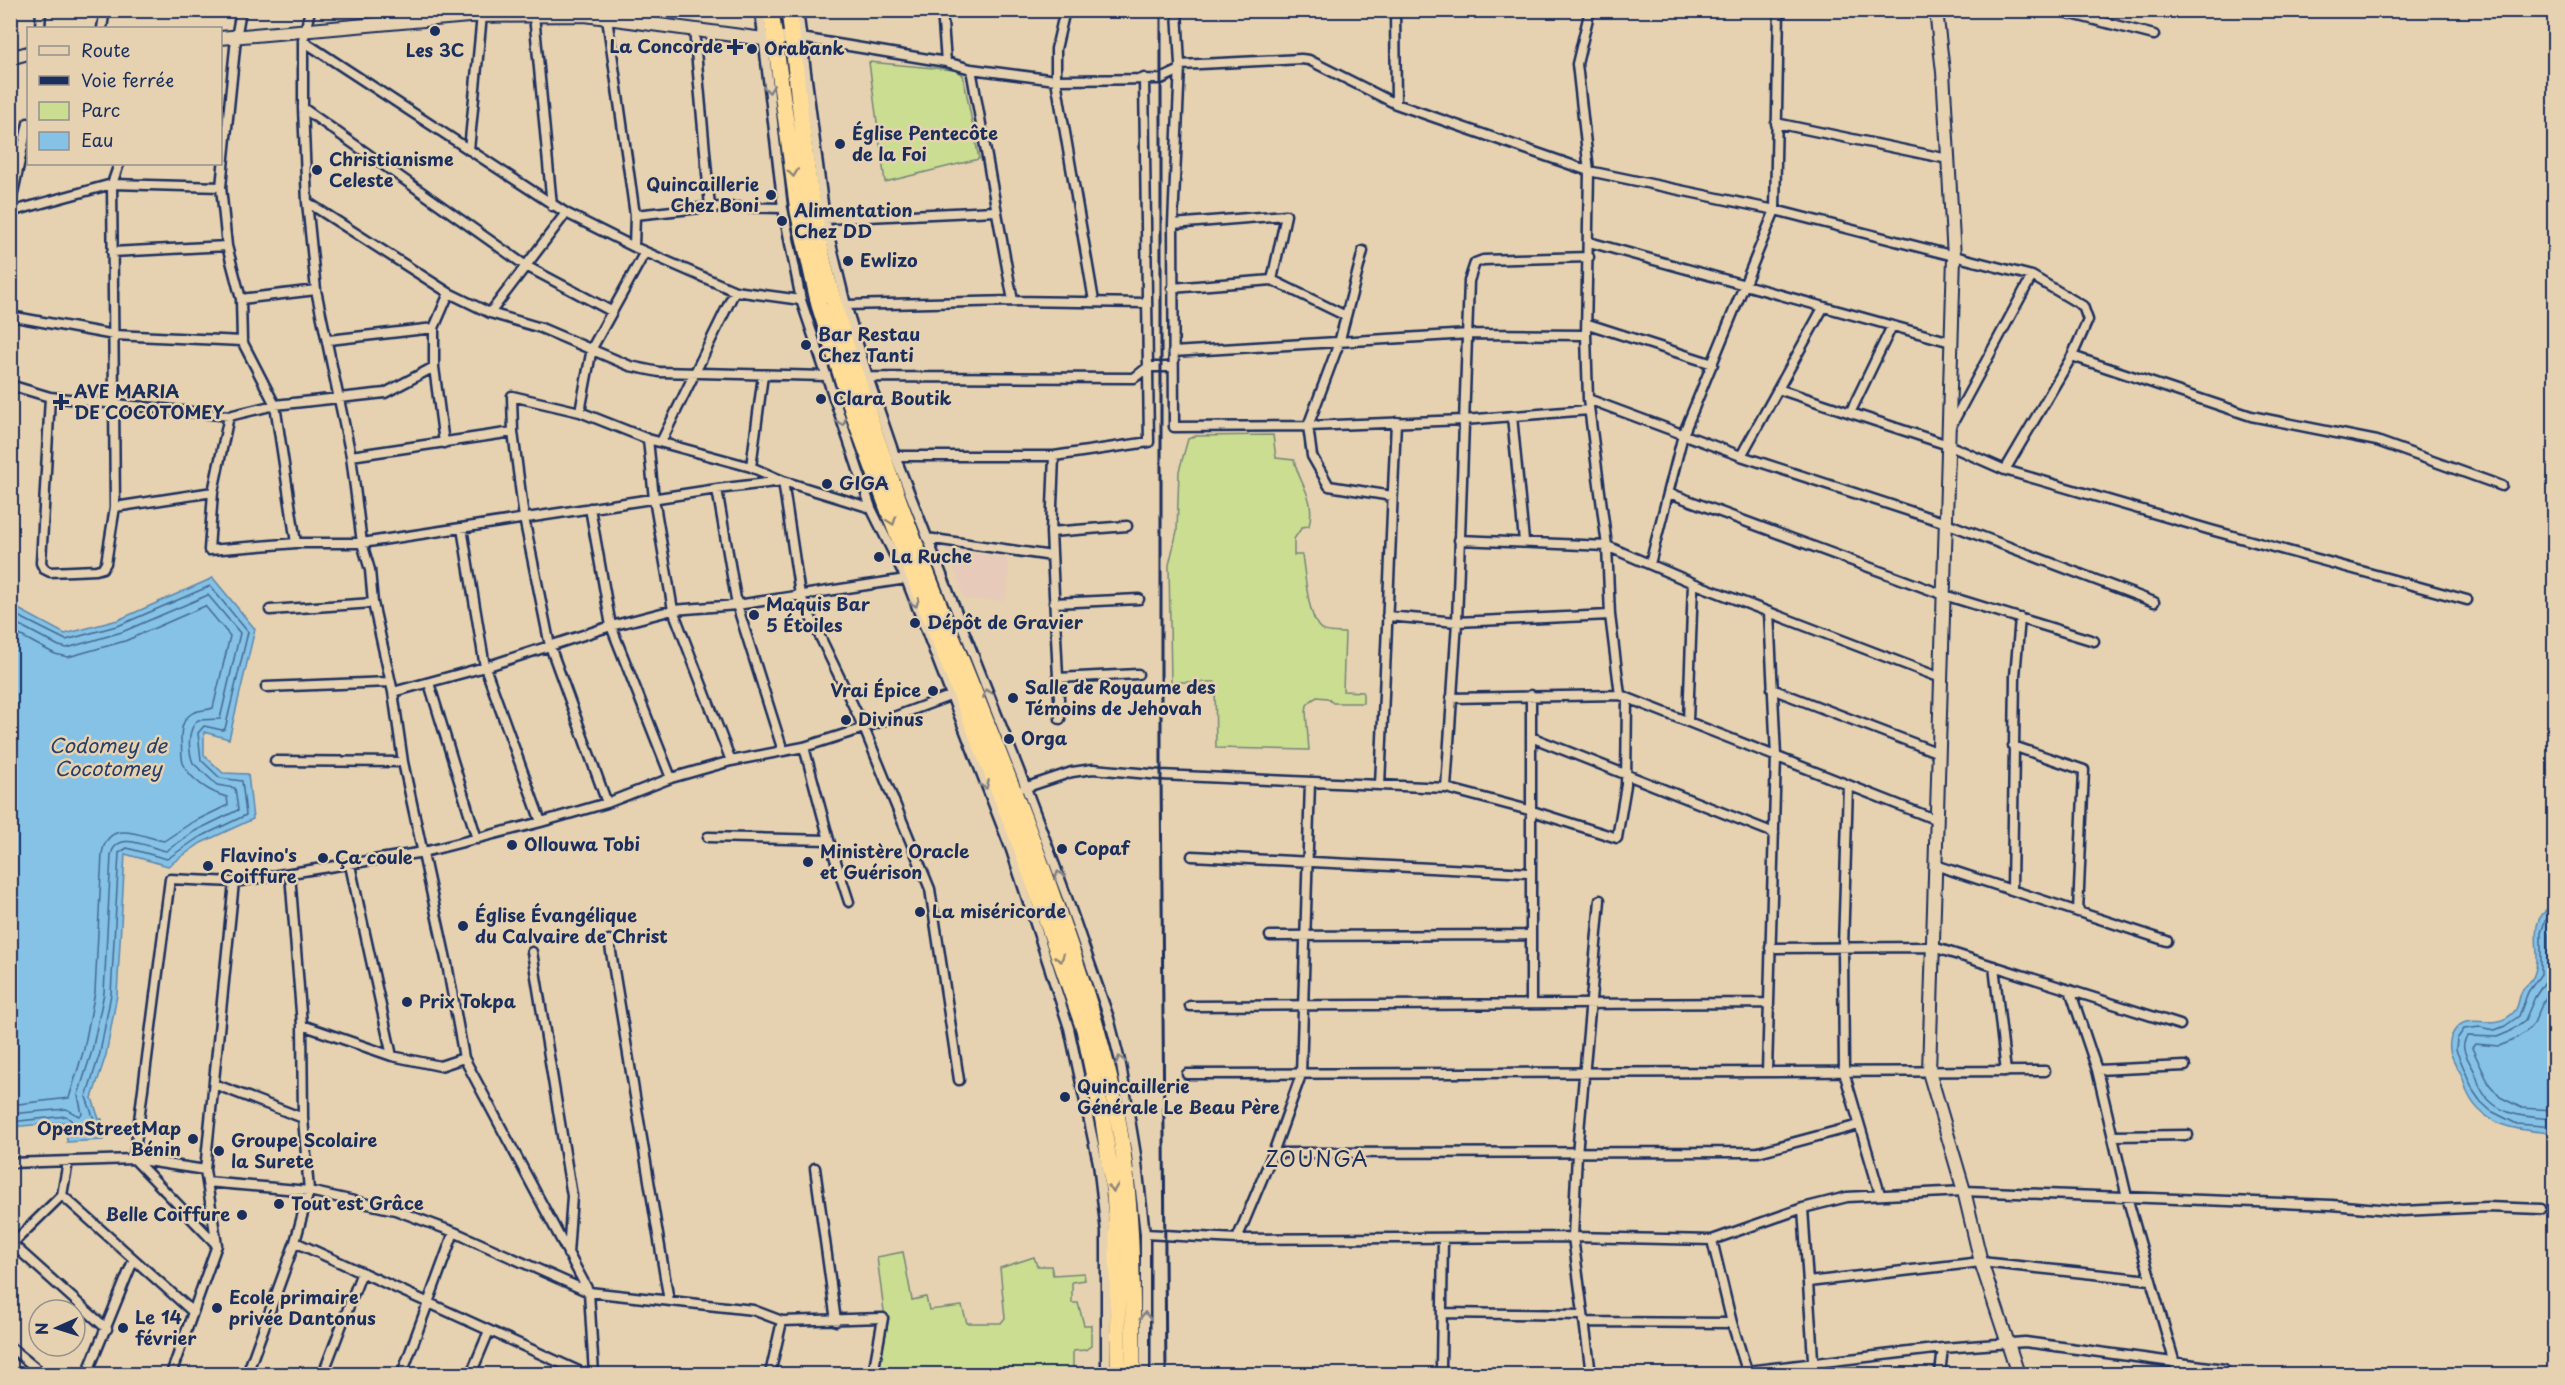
<svg xmlns="http://www.w3.org/2000/svg" width="2565" height="1385" font-family="'Playpen Sans',sans-serif">
<style>
.built{fill:#e7caba}
.green{fill:#cbdd91;stroke:#738678;stroke-width:1.5}
.water{fill:#85c2e5;stroke:#5b87af;stroke-width:1.5}
.lines{fill:none;stroke-linecap:round;stroke-linejoin:round}
.shore{stroke:#456a94;stroke-width:1.5}
.street-casing{stroke:#1b2f5e;stroke-width:13}
.secondary-casing{stroke:#1b2f5e;stroke-width:16}
.highway-casing{stroke:#1b2f5e;stroke-width:20}
.street{stroke:#e6d2b0;stroke-width:8}
.secondary{stroke:#e6d2b0;stroke-width:12}
.highway{stroke:#ffdd96;stroke-width:15}
.rail{stroke:#1b2f5e;stroke-width:3}
.oneway{stroke:#808087}
.oneway2{stroke:#8d867a}
.poi-dot{fill:#1b2f5e;stroke:#e6d2b0;stroke-width:2}
.labels{text-anchor:middle;stroke-width:5;stroke-linejoin:round;paint-order:stroke}
.poi-label{font-size:18px;font-weight:bold;fill:#1b2f5e;stroke:#e6d2b0;text-anchor:start}
.water-label{font-size:20px;font-style:italic;fill:#263e6c;stroke:#e6d2b0}
.quarter-label{font-size:21px;letter-spacing:1.5px;fill:#1b2f5e;stroke:#e6d2b0}
</style>
<rect width="100%" height="100%" fill="#e6d2b0"/>
<filter id="ink" filterUnits="userSpaceOnUse"><feTurbulence type="fractalNoise" baseFrequency=".0167" numOctaves="2"/><feDisplacementMap in="SourceGraphic" scale="12" xChannelSelector="R" yChannelSelector="G"/><feConvolveMatrix kernelMatrix="1 2 1 2 8 2 1 2 1" color-interpolation-filters="sRGB"/></filter>
<g filter="url(#ink)">
<!-- built -->
<path class="built" d="M 946,548 L 1007,559 L 1009,577 L 1004,601 L 965,599 Z"/>
<!-- green -->
<path class="green" d="M 869,62 L 955,70 L 963,75 L 979,159 L 885,182 Z
M 1273,435 L 1276,458 L 1294,460 C 1300,486 1316,497 1309,526 L 1302,527 L 1294,539 L 1294,555 L 1302,555 C 1305,572 1308,619 1321,629 C 1327,634 1338,632 1345,633 L 1343,691 L 1363,692 L 1363,703 L 1333,703 L 1327,698 L 1317,697 L 1312,700 L 1307,705 L 1306,712 L 1309,750 L 1216,748 L 1215,682 L 1171,682 L 1169,565 L 1177,531 L 1179,471 L 1188,439 L 1195,436 Z
M 903,1252 L 912,1300 L 926,1297 L 929,1310 L 962,1306 L 967,1323 L 1001,1323 L 1005,1318 L 1000,1268 L 1034,1257 L 1037,1266 L 1051,1266 L 1053,1275 L 1084,1273 L 1085,1280 L 1072,1282 L 1072,1303 L 1078,1303 L 1084,1325 L 1091,1325 L 1091,1346 L 1085,1350 L 1073,1351 L 1073,1374 L 878,1374 L 889,1317 L 884,1311 L 877,1257 Z"/>
<!-- water -->
<path class="water" d="M 213,578 L 255,629 L 229,739 L 204,732 L 204,755 L 223,773 L 248,774 L 253,819 L 201,843 L 168,866 L 125,854 L 117,995 L 106,1055 L 92,1098 L 99,1119 L 102,1119 L 103,1140 L 67,1142 L 66,1122 L 11,1127 L 11,605 L 65,634 L 118,620 Z
M 2554,906 L 2554,1133 C 2522,1131 2484,1128 2468,1094 C 2465,1087 2464,1079 2460,1072 C 2452,1059 2444,1045 2455,1030 C 2469,1010 2492,1033 2513,1013 C 2520,1007 2518,996 2523,989 C 2527,984 2532,981 2534,975 C 2544,951 2523,920 2554,906 Z"/>
<g class="lines">
<!-- shore -->
<path class="shore" d="M 10,612 L 66,640 L 120,625 L 210,586 L 248,632 L 225,729 L 222,730 L 204,726 L 198,733 L 201,760 L 220,778 L 242,781 L 246,815 L 198,838 L 167,859 L 127,848 L 119,853 L 111,994 L 100,1053 L 86,1097 L 96,1125 L 96,1133 L 74,1135 L 72,1121 L 66,1116 L 10,1122
M 10,620 L 59,646 L 67,648 L 122,632 L 208,595 L 240,633 L 220,719 L 198,720 C 187,729 188,750 193,763 L 217,785 L 235,788 L 238,810 L 195,831 L 166,851 C 149,848 117,829 111,855 L 104,993 L 92,1051 L 78,1095 L 82,1114 L 79,1116 L 66,1109 L 10,1114
M 10,630 L 55,654 L 68,657 L 125,641 L 205,606 L 230,636 L 213,708 C 206,711 198,709 191,714 C 182,720 181,730 181,740 C 182,747 181,756 183,763 C 190,780 211,793 227,797 L 228,805 L 191,823 L 164,841 C 142,837 108,817 102,854 L 95,992 L 84,1049 L 69,1098 L 10,1105
M 2554,912 L 2545,921 L 2541,933 L 2541,974 L 2528,992 L 2519,1016 L 2505,1026 L 2495,1030 L 2480,1027 L 2464,1029 L 2457,1039 L 2456,1050 L 2474,1092 L 2481,1102 L 2491,1111 L 2517,1124 L 2554,1127
M 2554,921 L 2549,934 L 2548,977 L 2535,997 L 2525,1020 L 2509,1032 L 2497,1037 L 2468,1036 C 2459,1046 2466,1055 2471,1065 C 2476,1072 2477,1080 2480,1087 C 2494,1117 2528,1117 2554,1119
M 2554,985 L 2543,1002 L 2534,1023 L 2527,1031 L 2512,1041 L 2499,1046 L 2475,1044 L 2472,1048 L 2489,1084 L 2500,1097 L 2522,1108 L 2554,1110"/>
<defs>
<path id="street" d="M 241,10 L 236,38 L 221,187 L 227,246 L 241,299 L 242,341 L 275,405 L 296,543
M 310,10 L 303,41 L 303,108 L 307,202 L 316,290 L 351,456 L 362,543 L 370,570 L 373,603 L 393,692 L 403,762 L 447,964 L 464,1058 L 589,1292 L 594,1374
M 760,10 L 783,208 L 801,300 L 871,508 L 906,579 L 1011,850 L 1069,1028 L 1098,1163 L 1106,1232 L 1106,1374
M 798,10 L 825,219 L 846,305 L 868,377 L 895,456 L 1026,788 L 1066,895 L 1109,1018 L 1121,1065 L 1136,1155 L 1145,1234 L 1145,1374
M 942,10 L 946,62
M 1065,10 L 1056,49 L 1056,80 L 1094,301
M 1177,10 L 1180,65 L 1173,224 L 1174,427 L 1308,426 L 1464,420 L 1589,410
M 1395,10 L 1396,104
M 1590,10 L 1577,64 L 1589,171 L 1586,335 L 1588,399 L 1607,546 L 1610,615 L 1620,695
M 2056,10 L 2154,35
M 534,15 L 552,206
M 607,18 L 635,215 L 634,247
M 40,28 L 41,10
M 102,28 L 105,10
M 694,29 L 710,207
M 795,37 L 946,62 L 971,69 L 1056,80 L 1161,79 L 1178,71
M 303,41 L 566,213 L 634,247 L 735,291 L 801,300
M 1180,65 L 1301,59 L 1309,60 L 1396,104 L 1589,171 L 1775,210 L 2032,276 L 2083,306 L 2088,320 L 2072,356 L 2005,470
M 971,69 L 1013,301
M 303,108 L 526,266 L 611,311
M 1776,123 L 1948,159
M 469,150 L 482,15
M 307,202 L 449,293 L 490,313 L 541,328 L 630,366 L 659,372 L 826,376
M 10,207 L 28,123
M 10,212 L 112,184 L 221,187
M 635,215 L 710,207 L 783,208
M 825,219 L 995,211
M 1173,224 L 1286,215 L 1272,280
M 1589,242 L 1951,342
M 1363,251 L 1339,343 L 1308,426 L 1312,456 L 1329,486 L 1392,496
M 112,252 L 227,246
M 1172,288 L 1272,280 L 1346,316
M 241,299 L 316,290
M 846,305 L 1013,301 L 1146,303
M 490,313 L 566,213
M 10,316 L 114,335 L 242,341
M 1588,324 L 1713,364
M 329,340 L 434,328
M 1173,352 L 1469,334 L 1586,335
M 2072,356 L 2251,416 L 2377,441 L 2502,486
M 868,377 L 1134,378 L 1148,367 L 1173,367
M 10,385 L 50,397 L 229,416 L 275,405 L 385,393 L 434,367
M 1778,389 L 1948,445 L 2005,470 L 2211,530 L 2467,600
M 50,397 L 41,563 L 44,569 L 50,572 L 96,570 L 103,568 L 106,563 L 115,507 L 112,184 L 119,164
M 1588,399 L 1741,456 L 1946,523 L 2154,602
M 580,412 L 592,348 L 645,252
M 1850,413 L 1892,326
M 229,416 L 213,492 L 209,550 L 296,543 L 362,543 L 717,489 L 783,481 L 800,595 L 864,728 L 930,889 L 959,1080
M 1512,416 L 1524,541
M 1950,428 L 2032,276
M 648,439 L 654,499 L 673,610 L 731,761
M 661,442 L 735,291
M 444,443 L 434,367 L 434,328 L 449,293
M 351,456 L 513,432
M 895,456 L 1054,456 L 1149,442 L 1144,78
M 1054,456 L 1051,532 L 1060,719
M 1741,456 L 1823,308
M 751,467 L 763,375
M 717,489 L 737,605 L 783,751
M 1669,493 L 1944,595 L 2094,641
M 115,507 L 213,492
M 590,508 L 611,626 L 671,778
M 462,528 L 485,667 L 541,822
M 1051,532 L 1127,526
M 927,538 L 1052,556
M 1459,540 L 1607,546 L 1693,583 L 1941,678
M 1650,564 L 1683,435 L 1775,210 L 1779,10
M 1054,603 L 1139,599
M 270,610 L 373,603
M 1387,616 L 1457,622 L 1610,615
M 1058,678 L 1138,674
M 429,683 L 477,839
M 266,687 L 389,682
M 1772,689 L 1939,753
M 393,692 L 485,667 L 611,626 L 673,610 L 737,605 L 906,579
M 1451,698 L 1620,695 L 1937,820
M 1688,722 L 1693,583
M 1531,737 L 1774,833
M 2013,746 L 2084,770 L 2078,912
M 804,747 L 829,840 L 849,902
M 275,761 L 403,762
M 1380,785 L 1396,422
M 1848,785 L 1843,947 L 1844,1072 L 1880,1194
M 1024,788 L 1072,772 L 1093,769 L 1161,775 L 1446,788 L 1529,810 L 1617,838 L 1626,785 L 1627,698
M 1446,788 L 1457,622 L 1469,281 L 1475,263 L 1483,260 L 1589,257
M 607,803 L 550,646 L 524,518 L 513,432 L 512,396 L 580,412 L 648,439 L 751,467 L 783,481 L 871,508
M 708,837 L 829,840
M 1192,856 L 1529,873
M 350,865 L 392,1056
M 1935,865 L 2167,941
M 2012,890 L 2015,676 L 2020,618
M 1270,936 L 1530,935
M 609,940 L 669,1301
M 1770,948 L 1933,947 L 2180,1025
M 532,952 L 572,1196 L 568,1254
M 1994,966 L 2006,1072
M 2070,990 L 2097,1070 L 2127,1197 L 2178,1374
M 1531,1004 L 1531,695
M 1190,1006 L 1769,1003
M 302,1025 L 392,1056 L 440,1066 L 464,1058
M 2097,1070 L 2185,1066
M 1767,1072 L 1776,756 L 1769,612
M 1187,1074 L 2045,1071
M 214,1084 L 303,1118
M 2113,1136 L 2188,1135
M 1273,1153 L 1758,1152 L 1859,1125
M 134,1159 L 170,879 L 234,882 L 424,852 L 541,822 L 607,803 L 671,778 L 731,761 L 804,747 L 864,728 L 950,696
M 134,1159 L 217,1245
M 10,1163 L 134,1159 L 205,1170
M 815,1168 L 836,1321
M 207,1182 L 309,1191 L 395,1210 L 454,1232 L 589,1292 L 753,1310 L 782,1321 L 883,1318 L 873,1374
M 62,1195 L 193,1312
M 1803,1208 L 1814,1374
M 1145,1234 L 1237,1239 L 1573,1237 L 1712,1240 L 1803,1208 L 1847,1197 L 1964,1191 L 2332,1205 L 2402,1211 L 2487,1207 L 2541,1209
M 1237,1239 L 1273,1153 L 1301,1075 L 1310,782
M 1712,1240 L 1732,1323 L 1748,1374
M 10,1242 L 107,1329
M 295,1242 L 585,1374
M 12,1244 L 62,1195 L 68,1162
M 1808,1282 L 1981,1262 L 2150,1280
M 1442,1313 L 1583,1315
M 1584,1322 L 1732,1323
M 10,1347 L 43,1374
M 1441,1368 L 1443,1239
M 1748,1371 L 1943,1348 L 2025,1342 L 2224,1369
M 87,1374 L 133,1261
M 171,1374 L 217,1245 L 205,1170 L 234,882
M 247,1374 L 295,1242 L 309,1191 L 303,1118 L 302,1025 L 290,874
M 323,1374 L 362,1272
M 402,1374 L 454,1232
M 471,1374 L 489,1331
M 770,1374 L 782,1321
M 1591,1374 L 1573,1237 L 1577,1154 L 1600,900
M 1940,1374 L 1943,1348"/>
<path id="secondary" d="M 1936,10 L 1943,72 L 1954,257 L 1929,1072 L 1964,1191 L 1981,1262 L 2018,1374
M 220,38 L 469,16 L 585,15 L 763,39 L 784,38
M 10,58 L 28,53"/>
<path id="highway" d="M 771,10 L 798,211 L 819,305 L 855,419 L 894,526 L 1021,847 L 1084,1029 L 1103,1121 L 1114,1195 L 1117,1231 L 1118,1374
M 789,10 C 797,76 802,143 813,209 C 824,278 847,348 869,415 C 925,584 1001,745 1059,914 C 1079,970 1098,1026 1111,1084 C 1133,1183 1133,1274 1133,1374"/>
</defs>
<!-- street casing -->
<use href="#street" class="street-casing"/>
<!-- secondary casing -->
<use href="#secondary" class="secondary-casing"/>
<!-- highway casing -->
<use href="#highway" class="highway-casing"/>
<!-- street -->
<use href="#street" class="street"/>
<!-- secondary -->
<use href="#secondary" class="secondary"/>
<!-- highway -->
<use href="#highway" class="highway"/>
<!-- rail -->
<path class="rail" d="M 1161,10 L 1161,775 L 1166,1374"/>
</g>
<!-- one-way arrows -->
<defs><path id="oneway-chevron" d="M-2-3.5L2.5 0L-2 3.5" fill="none" stroke-width="1.6" stroke-linecap="round" stroke-linejoin="round" transform="scale(1.5)"/></defs>
<g class="oneway">
<use href="#oneway-chevron" transform="translate(769 89) rotate(83)"/>
<use href="#oneway-chevron" transform="translate(842 422) rotate(71)"/>
<use href="#oneway-chevron" transform="translate(915 603) rotate(69)"/>
<use href="#oneway-chevron" transform="translate(987 693) rotate(-113)"/>
<use href="#oneway-chevron" transform="translate(985 785) rotate(68)"/>
<use href="#oneway-chevron" transform="translate(1059 875) rotate(-111)"/>
<use href="#oneway-chevron" transform="translate(1120 1060) rotate(-104)"/>
<use href="#oneway-chevron" transform="translate(1145 1316) rotate(-90)"/>
</g>
<g class="oneway2">
<use href="#oneway-chevron" transform="translate(793 173) rotate(83)"/>
<use href="#oneway-chevron" transform="translate(892 521) rotate(70)"/>
<use href="#oneway-chevron" transform="translate(1060 958) rotate(70)"/>
<use href="#oneway-chevron" transform="translate(1113 1188) rotate(83)"/>
</g>
</g>
<!-- markers -->
<g class="poi-dot">
<circle cx="435" cy="31" r="6"/>
<path d="M732 38h6v6h6v6h-6v6h-6v-6h-6v-6h6z"/>
<circle cx="752" cy="49" r="6"/>
<circle cx="840" cy="144" r="6"/>
<circle cx="317" cy="170" r="6"/>
<circle cx="771" cy="195" r="6"/>
<circle cx="782" cy="221" r="6"/>
<circle cx="848" cy="261" r="6"/>
<circle cx="806" cy="345" r="6"/>
<circle cx="821" cy="399" r="6"/>
<path d="M58 393h6v6h6v6h-6v6h-6v-6h-6v-6h6z"/>
<circle cx="827" cy="484" r="6"/>
<circle cx="879" cy="557" r="6"/>
<circle cx="754" cy="615" r="6"/>
<circle cx="915" cy="623" r="6"/>
<circle cx="933" cy="691" r="6"/>
<circle cx="1013" cy="698" r="6"/>
<circle cx="846" cy="720" r="6"/>
<circle cx="1009" cy="739" r="6"/>
<circle cx="512" cy="845" r="6"/>
<circle cx="1062" cy="849" r="6"/>
<circle cx="323" cy="858" r="6"/>
<circle cx="808" cy="862" r="6"/>
<circle cx="208" cy="866" r="6"/>
<circle cx="920" cy="912" r="6"/>
<circle cx="463" cy="926" r="6"/>
<circle cx="407" cy="1002" r="6"/>
<circle cx="1065" cy="1097" r="6"/>
<circle cx="193" cy="1139" r="6"/>
<circle cx="219" cy="1151" r="6"/>
<circle cx="279" cy="1204" r="6"/>
<circle cx="242" cy="1215" r="6"/>
<circle cx="217" cy="1308" r="6"/>
<circle cx="123" cy="1328" r="6"/>
</g>
<g class="labels">
<!-- poi labels -->
<g class="poi-label">
<text x="723" y="53" text-anchor="end">La Concorde</text>
<text x="764" y="55">Orabank</text>
<text x="435" y="57" text-anchor="middle">Les 3C</text>
<text x="852" y="140">Église Pentecôte<tspan x="852" dy="21">de la Foi</tspan></text>
<text x="329" y="166">Christianisme<tspan x="329" dy="21">Celeste</tspan></text>
<text x="759" y="191" text-anchor="end">Quincaillerie<tspan x="759" dy="21">Chez Boni</tspan></text>
<text x="794" y="217">Alimentation<tspan x="794" dy="21">Chez DD</tspan></text>
<text x="860" y="267">Ewlizo</text>
<text x="818" y="341">Bar Restau<tspan x="818" dy="21">Chez Tanti</tspan></text>
<text x="74" y="398">AVE MARIA<tspan x="74" dy="21">DE COCOTOMEY</tspan></text>
<text x="833" y="405">Clara Boutik</text>
<text x="839" y="490">GIGA</text>
<text x="891" y="563">La Ruche</text>
<text x="766" y="611">Maquis Bar<tspan x="766" dy="21">5 Étoiles</tspan></text>
<text x="927" y="629">Dépôt de Gravier</text>
<text x="1025" y="694">Salle de Royaume des<tspan x="1025" dy="21">Témoins de Jehovah</tspan></text>
<text x="921" y="697" text-anchor="end">Vrai Épice</text>
<text x="858" y="726">Divinus</text>
<text x="1021" y="745">Orga</text>
<text x="524" y="851">Ollouwa Tobi</text>
<text x="1074" y="855">Copaf</text>
<text x="820" y="858">Ministère Oracle<tspan x="820" dy="21">et Guérison</tspan></text>
<text x="220" y="862">Flavino's<tspan x="220" dy="21">Coiffure</tspan></text>
<text x="335" y="864">Ça coule</text>
<text x="932" y="918">La miséricorde</text>
<text x="475" y="922">Église Évangélique<tspan x="475" dy="21">du Calvaire de Christ</tspan></text>
<text x="419" y="1008">Prix Tokpa</text>
<text x="1077" y="1093">Quincaillerie<tspan x="1077" dy="21">Générale Le Beau Père</tspan></text>
<text x="181" y="1135" text-anchor="end">OpenStreetMap<tspan x="181" dy="21">Bénin</tspan></text>
<text x="231" y="1147">Groupe Scolaire<tspan x="231" dy="21">la Surete</tspan></text>
<text x="291" y="1210">Tout est Grâce</text>
<text x="230" y="1221" text-anchor="end">Belle Coiffure</text>
<text x="229" y="1304">Ecole primaire<tspan x="229" dy="21">privée Dantonus</tspan></text>
<text x="135" y="1324">Le 14<tspan x="135" dy="21">février</tspan></text>
</g>
<!-- water labels -->
<g class="water-label">
<text x="108" y="753">Codomey de<tspan x="108" dy="23">Cocotomey</tspan></text>
</g>
<!-- quarter labels -->
<g class="quarter-label">
<text x="1317" y="1167">ZOUNGA</text>
</g>
</g>
<!-- margin -->
<rect width="2565" height="1385" fill="none" stroke="#e6d2b0" stroke-width="36"/>
<rect x="18" y="18" width="2529" height="1349" fill="none" stroke="#1b2f5e" stroke-width="2" filter="url(#ink)"/>
<!-- legend -->
<rect x="27" y="27" width="195" height="138" fill="#e6d2b0" stroke="#95918f" stroke-width="1.5"/>
<rect x="39" y="46" width="30" height="9" fill="#e6d2b0" stroke="#95918f" stroke-width="1.5"/>
<text x="81" y="57" font-size="18" fill="#1b2f5e">Route</text>
<rect x="39" y="76" width="30" height="9" fill="#1b2f5e" stroke="#95918f" stroke-width="1.5"/>
<text x="81" y="87" font-size="18" fill="#1b2f5e">Voie ferrée</text>
<rect x="39" y="102" width="30" height="18" fill="#cbdd91" stroke="#95918f" stroke-width="1.5"/>
<text x="81" y="117" font-size="18" fill="#1b2f5e">Parc</text>
<rect x="39" y="132" width="30" height="18" fill="#85c2e5" stroke="#95918f" stroke-width="1.5"/>
<text x="81" y="147" font-size="18" fill="#1b2f5e">Eau</text>
<!-- north arrow -->
<g transform="translate(57 1328) rotate(267)"><circle r="28" fill="#e6d2b0" stroke="#95918f" stroke-width="1.5"/>
<path d="M0-4.5L10 22L0 15L-10 22Z" fill="#1b2f5e"/>
<text y="-9" font-size="16" font-weight="bold" text-anchor="middle" fill="#1b2f5e">N</text>
</g>
</svg>
